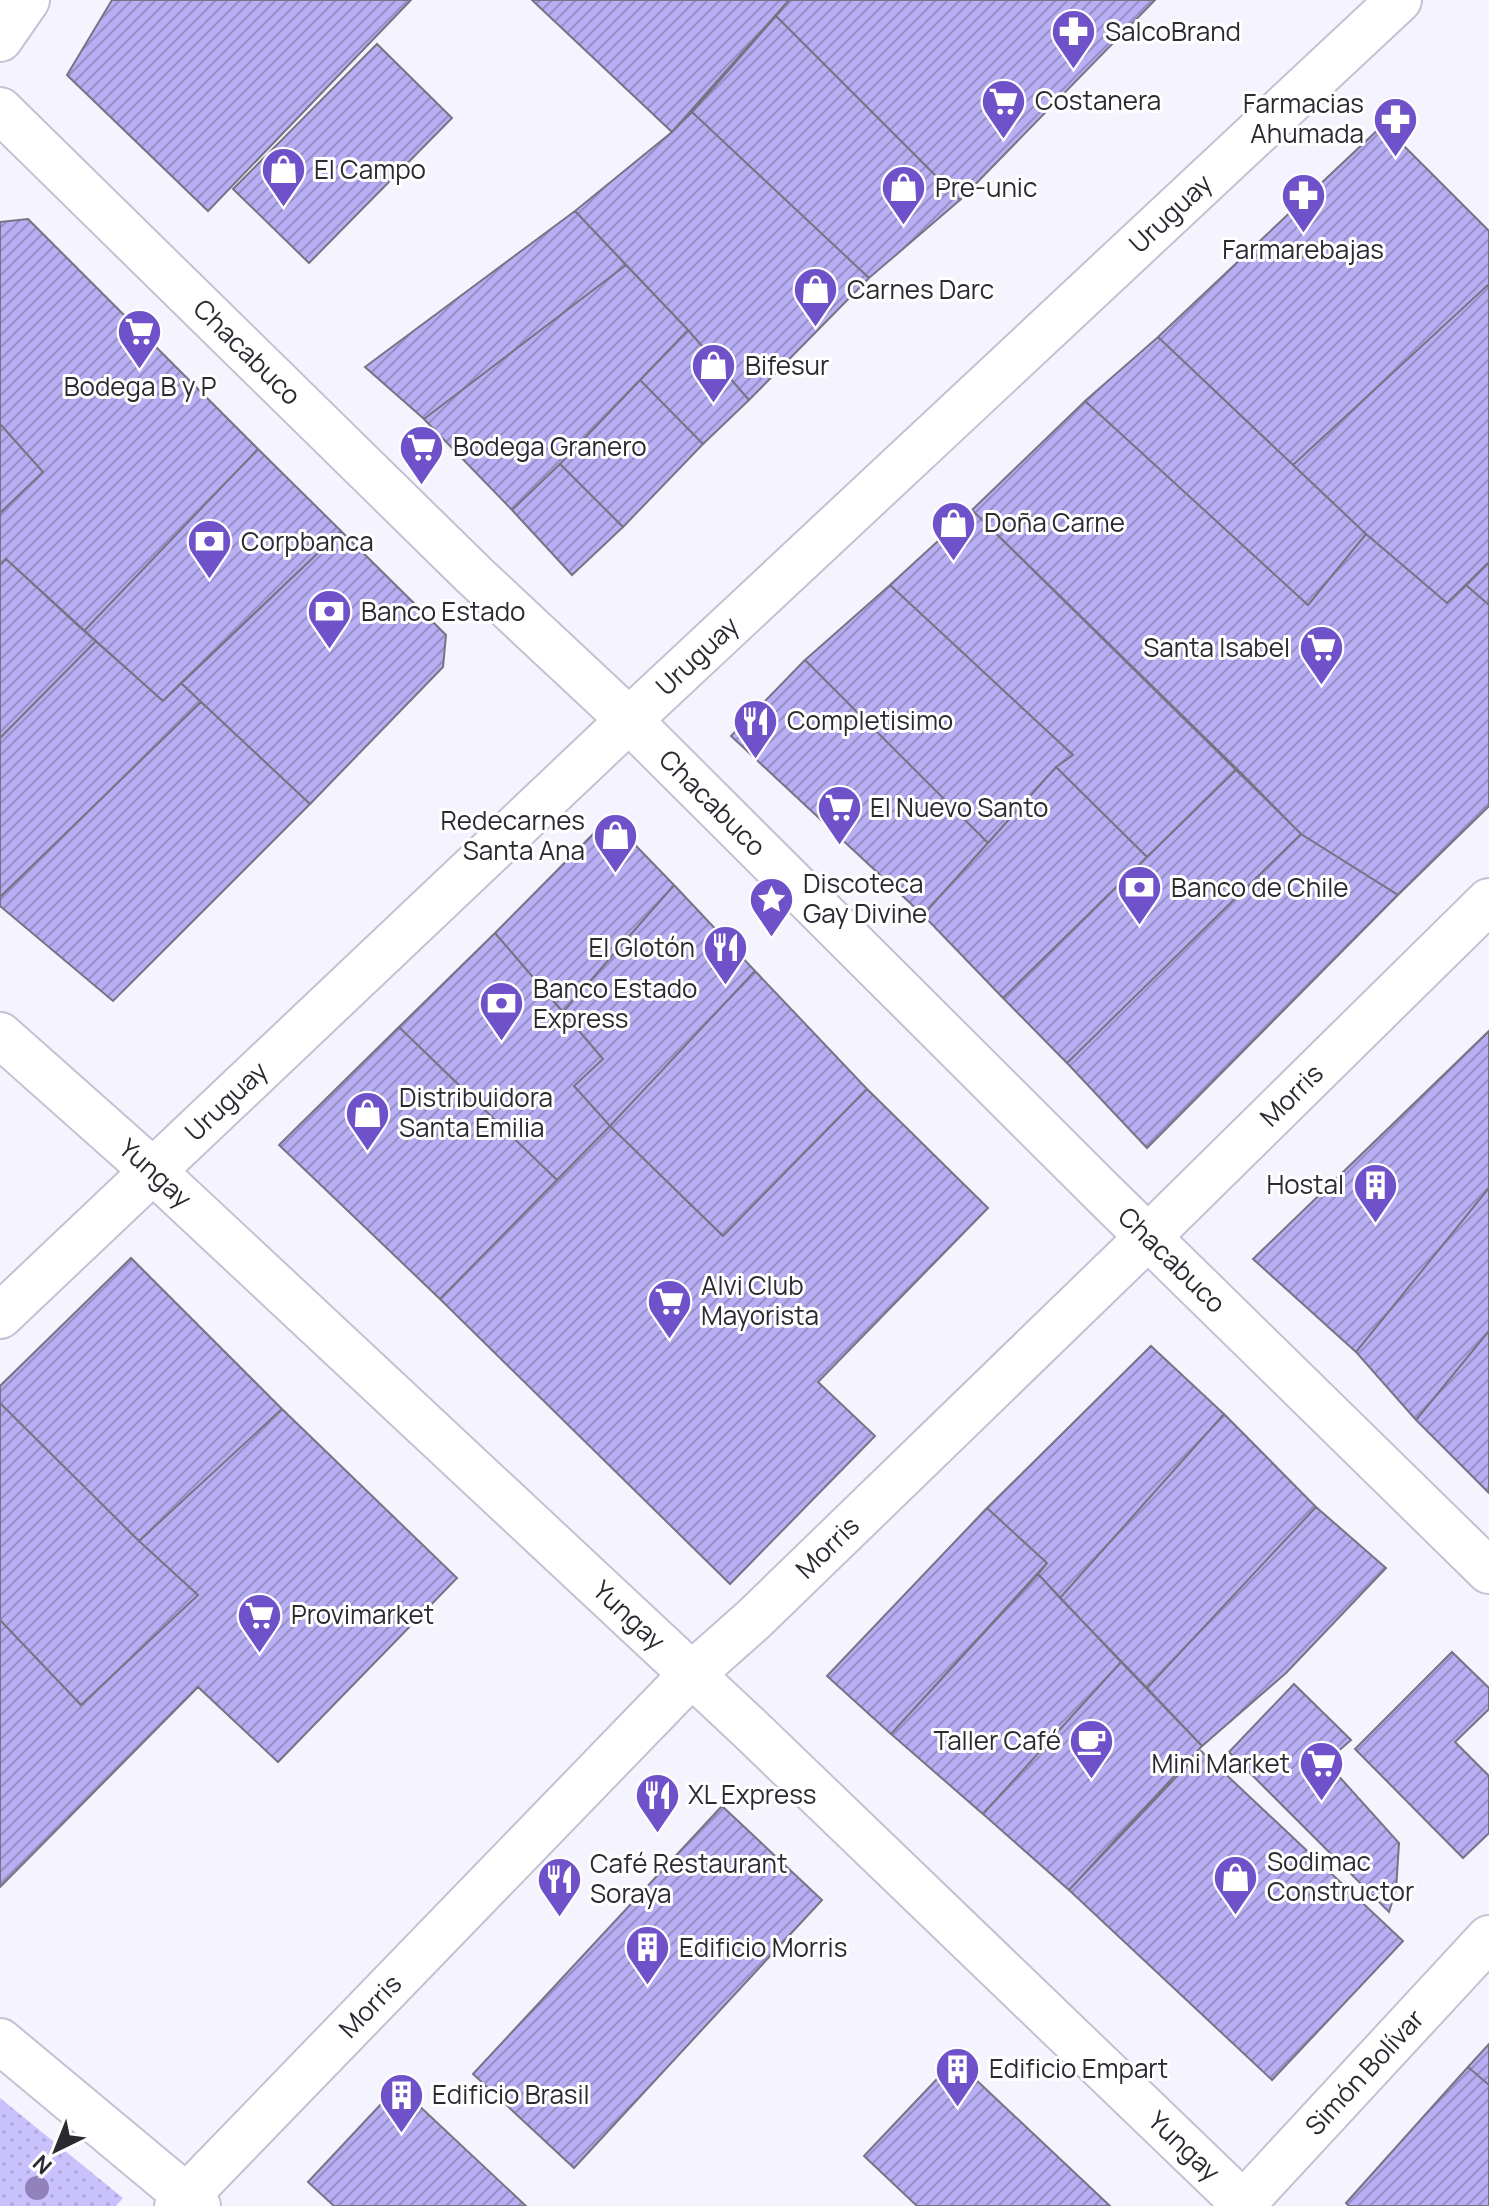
<svg xmlns="http://www.w3.org/2000/svg" width="1489" height="2206" font-family="Manrope,sans-serif">
<style>
.park{fill:url(#park-dots)}
.building{fill:url(#building-hatch);stroke:#767484;stroke-width:2}
.lines{fill:none;stroke-linecap:round;stroke-linejoin:round}
.minor-casing{stroke:#c3c1d3;stroke-width:48}
.minor{stroke:#fff;stroke-width:44}
.tree{fill:#9282bc}
.labels{text-anchor:middle;stroke-width:6;stroke-linejoin:round;paint-order:stroke}
.poi-label{font-size:26px;fill:#2a2a31;stroke:#fff;text-anchor:start}
.street-label{font-size:26px;fill:#2a2a31;stroke:#fff}
</style>
<defs>
<pattern id="park-dots" width="8" height="8" patternUnits="userSpaceOnUse" patternTransform="scale(2)"><rect width="8" height="8" fill="#c9c1fb"/><path d="M2 2h.1M6 6h.1" fill="none" stroke="#ada6d8" stroke-width="1.8" stroke-linecap="round"/></pattern>
<pattern id="building-hatch" width="6" height="6" patternUnits="userSpaceOnUse" patternTransform="scale(2)"><rect width="6" height="6" fill="#b8aef3"/><path d="M-1 1l2-2M0 6l6-6M5 7l2-2" fill="none" stroke="#968ec5"/></pattern>
</defs>
<rect width="100%" height="100%" fill="#f4f3fe"/>
<!-- park -->
<path class="park" d="M 0,2098 L 123,2198 L 116,2206 L 0,2206 Z"/>
<!-- building -->
<path class="building" d="M 112,0 L 411,0 L 208,211 L 67,75 Z
M 532,0 L 789,0 L 672,132 Z
M 789,0 L 1155,0 L 960,200 L 776,16 Z
M 776,16 L 960,200 L 869,278 L 692,112 Z
M 377,44 L 452,118 L 309,263 L 233,189 Z
M 692,112 L 869,278 L 749,400 L 688,330 L 575,211 L 672,132 Z
M 1383,125 L 1489,231 L 1489,284 L 1293,465 L 1158,337 Z
M 575,211 L 626,265 L 424,419 L 365,367 Z
M 28,219 L 258,449 L 84,631 L 6,559 L 0,565 L 0,513 L 43,472 L 0,424 L 0,222 Z
M 626,265 L 688,330 L 560,464 L 512,510 L 424,419 Z
M 1489,284 L 1489,562 L 1447,603 L 1366,534 L 1293,465 Z
M 688,330 L 749,400 L 703,444 L 640,380 Z
M 1158,337 L 1366,534 L 1308,605 L 1085,401 Z
M 640,380 L 703,444 L 623,527 L 560,464 Z
M 1085,401 L 1308,605 L 1366,534 L 1447,603 L 1466,585 L 1489,605 L 1489,806 L 1398,895 L 1301,834 L 972,510 Z
M 0,424 L 43,472 L 0,513 Z
M 258,449 L 341,531 L 163,701 L 84,631 Z
M 560,464 L 623,527 L 572,575 L 512,510 Z
M 972,510 L 1237,769 L 1147,857 L 1056,767 L 1073,755 L 890,585 Z
M 341,531 L 446,635 L 443,667 L 310,804 L 181,683 Z
M 6,559 L 96,641 L 0,738 L 0,565 Z
M 1489,562 L 1489,605 L 1466,585 Z
M 890,585 L 1073,755 L 1056,767 L 988,843 L 805,660 Z
M 96,641 L 163,701 L 181,683 L 201,702 L 0,897 L 0,738 Z
M 805,660 L 988,843 L 923,915 L 731,736 Z
M 201,702 L 310,804 L 113,1001 L 0,906 L 0,897 Z
M 1056,767 L 1147,857 L 1003,998 L 923,915 Z
M 1237,769 L 1301,834 L 1067,1063 L 1003,998 Z
M 609,818 L 674,885 L 563,1012 L 495,933 Z
M 1301,834 L 1398,895 L 1147,1148 L 1067,1063 Z
M 674,885 L 755,971 L 610,1126 L 574,1086 L 603,1059 L 563,1012 Z
M 495,933 L 603,1059 L 574,1086 L 610,1126 L 557,1180 L 399,1027 Z
M 755,971 L 867,1089 L 723,1236 L 610,1126 Z
M 399,1027 L 557,1180 L 440,1299 L 279,1145 Z
M 1489,1031 L 1489,1188 L 1356,1352 L 1253,1259 Z
M 867,1089 L 988,1208 L 818,1382 L 875,1436 L 730,1584 L 440,1299 L 610,1126 L 723,1236 Z
M 1489,1188 L 1489,1331 L 1416,1420 L 1356,1352 Z
M 131,1258 L 282,1409 L 139,1541 L 0,1403 L 0,1386 Z
M 1489,1331 L 1489,1493 L 1416,1420 Z
M 1151,1346 L 1224,1414 L 1060,1598 L 1038,1574 L 1047,1563 L 987,1508 Z
M 0,1403 L 139,1541 L 198,1595 L 81,1705 L 0,1620 Z
M 282,1409 L 457,1578 L 278,1762 L 198,1687 L 0,1887 L 0,1620 L 81,1705 L 198,1595 L 139,1541 Z
M 1224,1414 L 1316,1507 L 1147,1688 L 1060,1598 Z
M 1316,1507 L 1386,1568 L 1286,1673 L 1202,1746 L 1147,1688 Z
M 987,1508 L 1047,1563 L 891,1734 L 827,1676 Z
M 1038,1574 L 1121,1662 L 983,1814 L 891,1734 Z
M 1452,1652 L 1489,1688 L 1489,1709 L 1455,1742 L 1489,1776 L 1489,1833 L 1463,1858 L 1355,1749 Z
M 1121,1662 L 1202,1746 L 1069,1890 L 983,1814 Z
M 1294,1684 L 1351,1740 L 1326,1762 L 1399,1843 L 1396,1890 L 1389,1912 L 1229,1752 Z
M 1201,1751 L 1403,1941 L 1272,2080 L 1069,1890 Z
M 722,1806 L 822,1900 L 574,2168 L 473,2074 Z
M 1489,2044 L 1489,2085 L 1468,2067 Z
M 955,2060 L 1110,2206 L 917,2206 L 864,2156 Z
M 1468,2067 L 1489,2085 L 1489,2206 L 1349,2206 L 1346,2203 Z
M 398,2086 L 526,2206 L 334,2206 L 308,2182 Z"/>
<g class="lines">
<defs>
<g id="minor">
<path d="M 0,39 L 27,0"/>
<path id="s1" d="M 0,110 L 475,576 L 629,720 L 1102,1192 L 1489,1571"/>
<path id="s2" d="M 0,1035 L 153,1171 L 746,1725 L 1246,2206"/>
<path id="s3" d="M 0,1316 L 629,720 L 1399,0"/>
<path d="M 0,2041 L 198,2206"/>
<path id="s4" d="M 177,2206 L 691,1675 L 754,1619 L 1148,1237 L 1489,901"/>
<path id="s5" d="M 1241,2206 L 1489,1938"/>
</g>
</defs>
<!-- minor casing -->
<use href="#minor" class="minor-casing"/>
<!-- minor -->
<use href="#minor" class="minor"/>
</g>
<!-- trees -->
<circle class="tree" cx="37" cy="2188" r="12"/>
<!-- icons -->
<defs>
<symbol id="pharmacy-pin" viewBox="-11 -11 22 30"><path d="M0 17L-7.5 6A9.5 9.5 0 1 1 7.5 6Z" fill="#6f51ca" stroke="#fff"/><path d="M-2-6h4v4h4v4h-4v4h-4v-4h-4v-4h4Z" fill="#fff"/></symbol>
<symbol id="supermarket-pin" viewBox="-11 -11 22 30"><path d="M0 17L-7.5 6A9.5 9.5 0 1 1 7.5 6Z" fill="#6f51ca" stroke="#fff"/><path d="M-6-5.5h2.5l.6 2H6L4.5 2H-2.5L-4.4-4H-6ZM-1.5 3.2a1.3 1.3 0 1 0 .1 0ZM3 3.2a1.3 1.3 0 1 0 .1 0Z" fill="#fff"/></symbol>
<symbol id="shop-pin" viewBox="-11 -11 22 30"><path d="M0 17L-7.5 6A9.5 9.5 0 1 1 7.5 6Z" fill="#6f51ca" stroke="#fff"/><path d="M-5-2.5h2.3a2.7 3.5 0 0 1 5.4 0H5L5.5 6h-11ZM-1.5-2.5h3a1.5 2.3 0 0 0-3 0Z" fill="#fff"/></symbol>
<symbol id="bank-pin" viewBox="-11 -11 22 30"><path d="M0 17L-7.5 6A9.5 9.5 0 1 1 7.5 6Z" fill="#6f51ca" stroke="#fff"/><path d="M-6-4H6V4H-6ZM0-2.3a2.3 2.3 0 1 0 0 4.6a2.3 2.3 0 1 0 0-4.6Z" fill="#fff"/></symbol>
<symbol id="restaurant-pin" viewBox="-11 -11 22 30"><path d="M0 17L-7.5 6A9.5 9.5 0 1 1 7.5 6Z" fill="#6f51ca" stroke="#fff"/><path d="M-5-6h1v4h1v-4h1v4h1v-4h1v5L-1.5 .5V6h-2V.5L-5-1ZM5-6V6H3V1.5H1.5Q1.5-4 5-6Z" fill="#fff"/></symbol>
<symbol id="sight-pin" viewBox="-11 -11 22 30"><path d="M0 17L-7.5 6A9.5 9.5 0 1 1 7.5 6Z" fill="#6f51ca" stroke="#fff"/><path d="M0-6L1.8-2.2L6-1.7L2.9 1.2L3.7 5.4L0 3.3L-3.7 5.4L-2.9 1.2L-6-1.7L-1.8-2.2Z" fill="#fff"/></symbol>
<symbol id="building-pin" viewBox="-11 -11 22 30"><path d="M0 17L-7.5 6A9.5 9.5 0 1 1 7.5 6Z" fill="#6f51ca" stroke="#fff"/><path d="M-4-6H4V6H1V3H-1V6H-4ZM-2.5-4.3h1.7v1.8h-1.7ZM.8-4.3h1.7v1.8H.8ZM-2.5-1h1.7V.8h-1.7ZM.8-1h1.7V.8H.8Z" fill="#fff"/></symbol>
<symbol id="cafe-pin" viewBox="-11 -11 22 30"><path d="M0 17L-7.5 6A9.5 9.5 0 1 1 7.5 6Z" fill="#6f51ca" stroke="#fff"/><path d="M-5.5-4.5H6V0H3Q3 3.5 0 3.5H-2.5Q-5.5 3.5-5.5 0ZM3-3.2v2h1.7v-2ZM-6 4.5H4V6H-6Z" fill="#fff"/></symbol>
</defs>
<g fill-rule="evenodd">
<use href="#pharmacy-pin" x="1048" y="6" width="51" height="69"/>
<use href="#supermarket-pin" x="978" y="76" width="51" height="69"/>
<use href="#pharmacy-pin" x="1370" y="94" width="51" height="69"/>
<use href="#shop-pin" x="258" y="144" width="51" height="69"/>
<use href="#shop-pin" x="878" y="162" width="51" height="69"/>
<use href="#pharmacy-pin" x="1278" y="170" width="51" height="69"/>
<use href="#shop-pin" x="790" y="264" width="51" height="69"/>
<use href="#supermarket-pin" x="114" y="306" width="51" height="69"/>
<use href="#shop-pin" x="688" y="340" width="51" height="69"/>
<use href="#supermarket-pin" x="396" y="422" width="51" height="69"/>
<use href="#shop-pin" x="928" y="498" width="51" height="69"/>
<use href="#bank-pin" x="184" y="516" width="51" height="69"/>
<use href="#bank-pin" x="304" y="586" width="51" height="69"/>
<use href="#supermarket-pin" x="1296" y="622" width="51" height="69"/>
<use href="#restaurant-pin" x="730" y="696" width="51" height="69"/>
<use href="#supermarket-pin" x="814" y="782" width="51" height="69"/>
<use href="#shop-pin" x="590" y="810" width="51" height="69"/>
<use href="#bank-pin" x="1114" y="862" width="51" height="69"/>
<use href="#sight-pin" x="746" y="874" width="51" height="69"/>
<use href="#restaurant-pin" x="700" y="922" width="51" height="69"/>
<use href="#bank-pin" x="476" y="978" width="51" height="69"/>
<use href="#shop-pin" x="342" y="1088" width="51" height="69"/>
<use href="#building-pin" x="1350" y="1160" width="51" height="69"/>
<use href="#supermarket-pin" x="644" y="1276" width="51" height="69"/>
<use href="#supermarket-pin" x="234" y="1590" width="51" height="69"/>
<use href="#cafe-pin" x="1066" y="1716" width="51" height="69"/>
<use href="#supermarket-pin" x="1296" y="1738" width="51" height="69"/>
<use href="#restaurant-pin" x="632" y="1770" width="51" height="69"/>
<use href="#shop-pin" x="1210" y="1852" width="51" height="69"/>
<use href="#restaurant-pin" x="534" y="1854" width="51" height="69"/>
<use href="#building-pin" x="622" y="1922" width="51" height="69"/>
<use href="#building-pin" x="932" y="2044" width="51" height="69"/>
<use href="#building-pin" x="376" y="2070" width="51" height="69"/>
</g>
<g class="labels">
<!-- poi labels -->
<g class="poi-label">
<text x="1105" y="41">SalcoBrand</text>
<text x="1035" y="110">Costanera</text>
<text x="1364" y="113" text-anchor="end">Farmacias<tspan x="1364" dy="30">Ahumada</tspan></text>
<text x="314" y="179">El Campo</text>
<text x="935" y="197">Pre-unic</text>
<text x="1303" y="259" text-anchor="middle">Farmarebajas</text>
<text x="847" y="299">Carnes Darc</text>
<text x="745" y="375">Bifesur</text>
<text x="140" y="396" text-anchor="middle">Bodega B y P</text>
<text x="453" y="456">Bodega Granero</text>
<text x="984" y="532">Doña Carne</text>
<text x="241" y="551">Corpbanca</text>
<text x="361" y="621">Banco Estado</text>
<text x="1290" y="657" text-anchor="end">Santa Isabel</text>
<text x="787" y="730">Completisimo</text>
<text x="870" y="817">El Nuevo Santo</text>
<text x="585" y="830" text-anchor="end">Redecarnes<tspan x="585" dy="30">Santa Ana</tspan></text>
<text x="803" y="893">Discoteca<tspan x="803" dy="30">Gay Divine</tspan></text>
<text x="1171" y="897">Banco de Chile</text>
<text x="695" y="957" text-anchor="end">El Glotón</text>
<text x="533" y="998">Banco Estado<tspan x="533" dy="30">Express</tspan></text>
<text x="399" y="1107">Distribuidora<tspan x="399" dy="30">Santa Emilia</tspan></text>
<text x="1344" y="1194" text-anchor="end">Hostal</text>
<text x="701" y="1295">Alvi Club<tspan x="701" dy="30">Mayorista</tspan></text>
<text x="291" y="1624">Provimarket</text>
<text x="1061" y="1750" text-anchor="end">Taller Café</text>
<text x="1290" y="1773" text-anchor="end">Mini Market</text>
<text x="688" y="1804">XL Express</text>
<text x="1267" y="1871">Sodimac<tspan x="1267" dy="30">Constructor</tspan></text>
<text x="590" y="1873">Café Restaurant<tspan x="590" dy="30">Soraya</tspan></text>
<text x="679" y="1957">Edificio Morris</text>
<text x="989" y="2078">Edificio Empart</text>
<text x="432" y="2104">Edificio Brasil</text>
</g>
<!-- street labels -->
<g class="street-label">
<text dy="9" stroke="none"><textPath href="#s3" startOffset="1608">Uruguay</textPath></text>
<text dy="9" stroke="none"><textPath href="#s1" startOffset="346">Chacabuco</textPath></text>
<text dy="9" stroke="none"><textPath href="#s3" startOffset="960">Uruguay</textPath></text>
<text dy="9" stroke="none"><textPath href="#s1" startOffset="994">Chacabuco</textPath></text>
<text dy="9" stroke="none"><textPath href="#s4" startOffset="1574">Morris</textPath></text>
<text dy="9" stroke="none"><textPath href="#s3" startOffset="312">Uruguay</textPath></text>
<text dy="9" stroke="none"><textPath href="#s2" startOffset="208">Yungay</textPath></text>
<text dy="9" stroke="none"><textPath href="#s1" startOffset="1642">Chacabuco</textPath></text>
<text dy="9" stroke="none"><textPath href="#s4" startOffset="926">Morris</textPath></text>
<text dy="9" stroke="none"><textPath href="#s2" startOffset="856">Yungay</textPath></text>
<text dy="9" stroke="none"><textPath href="#s4" startOffset="278">Morris</textPath></text>
<text dy="9" stroke="none"><textPath href="#s5" startOffset="182">Simón Bolívar</textPath></text>
<text dy="9" stroke="none"><textPath href="#s2" startOffset="1624">Yungay</textPath></text>
</g>
</g>
<!-- north arrow -->
<g transform="translate(56 2150) rotate(223)" stroke="#ffffff" stroke-width="6" paint-order="stroke">
<path d="M0-6L14 30L0 20L-14 30Z" fill="#2a2a31"/>
<text y="-12" font-size="22" font-weight="bold" text-anchor="middle" fill="#2a2a31">N</text>
</g>
</svg>
